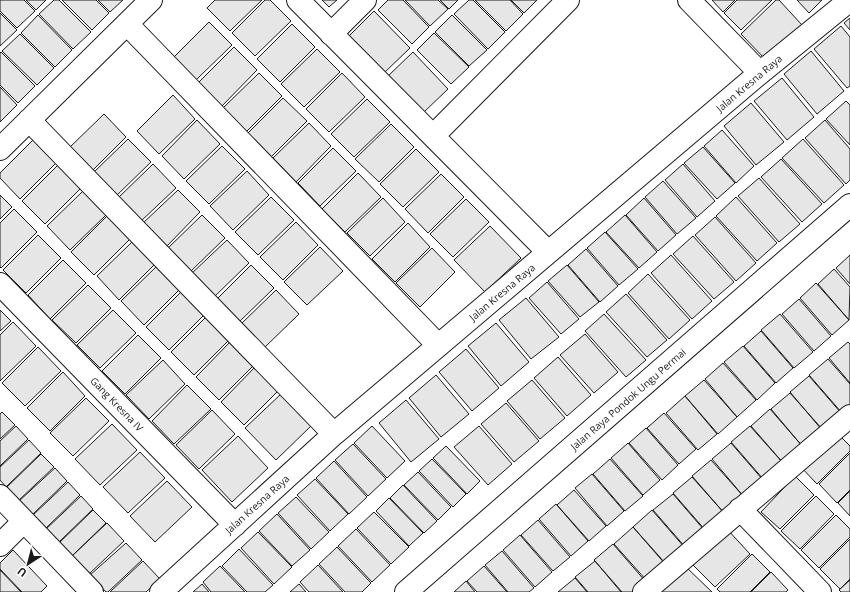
<svg xmlns="http://www.w3.org/2000/svg" width="850" height="592" font-family="'Open Sans',sans-serif">
<style>
.building{fill:#e6e6e6;stroke:#1a1a1a}
.lines{fill:none;stroke-linecap:round;stroke-linejoin:round}
.street-casing{stroke:#1a1a1a;stroke-width:24}
.secondary-casing{stroke:#1a1a1a;stroke-width:24}
.street{stroke:#fff;stroke-width:22}
.secondary{stroke:#fff;stroke-width:22}
.labels{text-anchor:middle;stroke-width:3;stroke-linejoin:round;paint-order:stroke}
.street-label{font-size:10px;fill:#1a1a1a;stroke:#fff}
</style>
<rect width="100%" height="100%" fill="#fff"/>
<!-- building -->
<path class="building" d="M 0,0 L 24,0 L 35,11 L 17,28 L 0,11 Z
M 26,0 L 46,0 L 36,10 Z
M 54,0 L 59,0 L 91,32 L 73,49 L 39,14 Z
M 62,0 L 96,0 L 109,13 L 92,30 Z
M 98,0 L 123,0 L 110,12 Z
M 215,0 L 262,0 L 230,31 L 207,8 Z
M 265,0 L 270,0 L 291,21 L 255,56 L 232,33 Z
M 322,0 L 337,0 L 329,7 Z
M 388,0 L 403,0 L 429,27 L 412,44 L 378,10 Z
M 405,0 L 438,0 L 448,9 L 430,26 Z
M 440,0 L 458,0 L 449,9 Z
M 469,0 L 473,0 L 505,32 L 488,49 L 454,14 Z
M 475,0 L 510,0 L 523,14 L 506,31 Z
M 511,0 L 537,0 L 524,13 Z
M 712,0 L 735,0 L 723,12 Z
M 737,0 L 772,0 L 741,30 L 724,13 Z
M 776,0 L 779,0 L 802,25 L 765,59 L 741,34 Z
M 797,0 L 822,0 L 809,13 Z
M 374,11 L 410,48 L 384,73 L 349,36 Z
M 0,13 L 17,30 L 0,46 Z
M 38,15 L 72,50 L 55,67 L 21,33 Z
M 452,15 L 487,50 L 469,66 L 435,32 Z
M 850,18 L 850,30 L 844,23 Z
M 209,22 L 232,45 L 196,80 L 174,57 Z
M 292,24 L 315,47 L 280,82 L 257,59 Z
M 841,26 L 850,37 L 850,86 L 847,88 L 814,49 Z
M 434,33 L 469,67 L 451,84 L 417,50 Z
M 20,34 L 54,68 L 37,85 L 2,51 Z
M 234,47 L 257,70 L 222,106 L 198,83 Z
M 317,49 L 340,72 L 304,107 L 281,84 Z
M 811,51 L 844,91 L 817,114 L 784,74 Z
M 1,52 L 35,86 L 18,103 L 0,85 L 0,53 Z
M 413,52 L 448,89 L 423,113 L 387,77 Z
M 259,73 L 282,96 L 246,132 L 223,108 Z
M 342,73 L 365,97 L 329,132 L 306,109 Z
M 782,78 L 814,117 L 787,140 L 754,101 Z
M 0,87 L 17,105 L 0,122 Z
M 173,95 L 195,119 L 159,154 L 137,131 Z
M 283,98 L 307,121 L 271,157 L 248,133 Z
M 367,99 L 390,122 L 354,157 L 331,134 Z
M 846,101 L 850,105 L 850,145 L 826,119 Z
M 751,103 L 784,142 L 756,165 L 724,126 Z
M 104,114 L 126,137 L 91,172 L 68,149 Z
M 197,120 L 220,144 L 184,179 L 162,156 Z
M 825,120 L 850,149 L 850,180 L 846,184 L 805,138 Z
M 309,123 L 331,146 L 296,182 L 273,158 Z
M 391,124 L 414,147 L 379,182 L 355,159 Z
M 722,130 L 754,166 L 736,183 L 704,146 Z
M 128,139 L 151,162 L 115,197 L 92,174 Z
M 803,139 L 844,185 L 824,203 L 782,158 Z
M 33,140 L 56,163 L 20,199 L 0,178 L 0,173 Z
M 222,146 L 245,169 L 209,204 L 186,181 Z
M 703,147 L 735,183 L 717,199 L 684,163 Z
M 333,148 L 356,171 L 320,206 L 298,183 Z
M 416,149 L 439,172 L 403,207 L 380,184 Z
M 781,159 L 822,204 L 802,222 L 761,177 Z
M 153,164 L 176,188 L 140,222 L 117,199 Z
M 683,164 L 715,201 L 697,217 L 665,180 Z
M 58,165 L 81,188 L 45,224 L 22,201 Z
M 247,171 L 269,195 L 233,230 L 210,206 Z
M 358,173 L 381,197 L 345,232 L 322,209 Z
M 441,174 L 464,197 L 428,233 L 405,209 Z
M 759,178 L 800,224 L 779,242 L 738,196 Z
M 663,181 L 696,218 L 677,234 L 645,197 Z
M 178,190 L 200,212 L 165,248 L 142,224 Z
M 83,191 L 106,215 L 70,250 L 47,226 Z
M 0,195 L 12,207 L 0,219 Z
M 271,197 L 294,220 L 258,255 L 235,232 Z
M 736,197 L 777,243 L 757,261 L 716,216 Z
M 383,198 L 405,222 L 370,256 L 347,233 Z
M 644,198 L 676,235 L 658,251 L 626,215 Z
M 466,199 L 489,222 L 453,257 L 430,234 Z
M 14,209 L 37,232 L 1,268 L 0,267 L 0,223 Z
M 202,215 L 225,238 L 189,273 L 166,250 Z
M 625,215 L 657,252 L 639,268 L 606,232 Z
M 107,216 L 130,239 L 94,275 L 71,252 Z
M 715,217 L 756,263 L 736,281 L 695,235 Z
M 296,222 L 318,245 L 283,280 L 260,257 Z
M 408,223 L 430,247 L 395,282 L 372,259 Z
M 490,226 L 521,258 L 485,292 L 454,260 Z
M 605,232 L 638,269 L 619,285 L 587,248 Z
M 38,235 L 61,258 L 26,293 L 3,270 Z
M 693,236 L 734,282 L 714,299 L 673,254 Z
M 227,240 L 249,263 L 213,298 L 190,275 Z
M 132,242 L 155,264 L 119,300 L 97,276 Z
M 320,247 L 343,271 L 307,305 L 284,282 Z
M 432,248 L 455,272 L 420,307 L 396,283 Z
M 586,249 L 618,286 L 600,302 L 568,265 Z
M 671,255 L 712,301 L 692,319 L 651,273 Z
M 850,255 L 850,284 L 836,268 Z
M 63,260 L 86,283 L 50,319 L 28,295 Z
M 251,265 L 274,288 L 238,323 L 216,300 Z
M 567,265 L 599,302 L 580,317 L 548,281 Z
M 157,266 L 180,289 L 144,325 L 121,301 Z
M 834,269 L 850,287 L 849,320 L 818,284 Z
M 648,274 L 690,320 L 669,339 L 628,293 Z
M 547,282 L 579,319 L 561,334 L 529,298 Z
M 816,283 L 849,320 L 832,335 L 800,298 Z
M 88,285 L 111,308 L 76,343 L 52,320 Z
M 276,290 L 299,314 L 263,349 L 240,325 Z
M 182,291 L 204,315 L 169,350 L 146,327 Z
M 626,294 L 667,340 L 647,357 L 606,312 Z
M 526,298 L 559,337 L 531,359 L 499,320 Z
M 799,299 L 831,336 L 814,351 L 782,314 Z
M 0,310 L 11,321 L 0,331 Z
M 113,310 L 136,333 L 100,368 L 77,345 Z
M 604,314 L 646,360 L 626,377 L 585,331 Z
M 780,314 L 813,352 L 794,368 L 761,330 Z
M 206,317 L 229,340 L 194,375 L 171,352 Z
M 13,322 L 36,346 L 0,381 L 0,335 Z
M 496,323 L 529,362 L 501,386 L 468,346 Z
M 761,331 L 793,368 L 776,383 L 744,346 Z
M 585,334 L 618,372 L 594,393 L 560,355 Z
M 138,335 L 161,358 L 125,394 L 102,371 Z
M 231,341 L 254,365 L 219,400 L 196,377 Z
M 848,342 L 850,344 L 850,383 L 829,358 Z
M 743,346 L 775,383 L 757,400 L 724,362 Z
M 38,347 L 61,371 L 25,406 L 2,383 Z
M 466,349 L 499,388 L 472,411 L 439,372 Z
M 558,357 L 591,395 L 567,416 L 534,378 Z
M 828,359 L 850,384 L 850,406 L 842,413 L 809,375 Z
M 163,360 L 185,384 L 149,419 L 126,395 Z
M 723,363 L 756,400 L 737,417 L 705,379 Z
M 256,366 L 279,390 L 244,425 L 221,402 Z
M 63,372 L 85,396 L 50,431 L 27,408 Z
M 436,375 L 469,414 L 441,437 L 409,398 Z
M 809,376 L 842,414 L 822,430 L 790,392 Z
M 532,380 L 565,418 L 540,439 L 507,401 Z
M 704,380 L 737,417 L 718,434 L 685,396 Z
M 187,385 L 211,409 L 174,444 L 152,421 Z
M 790,393 L 823,430 L 803,447 L 771,409 Z
M 281,394 L 311,426 L 276,460 L 245,428 Z
M 685,396 L 717,434 L 698,450 L 666,413 Z
M 86,398 L 109,421 L 73,456 L 50,433 Z
M 406,400 L 439,439 L 411,462 L 379,423 Z
M 506,403 L 539,441 L 514,462 L 481,424 Z
M 770,409 L 803,447 L 784,464 L 751,426 Z
M 212,410 L 235,434 L 199,469 L 176,445 Z
M 2,412 L 15,425 L 0,439 L 0,414 Z
M 664,413 L 696,449 L 679,464 L 647,428 Z
M 112,424 L 137,450 L 100,485 L 75,459 Z
M 16,426 L 28,439 L 0,466 L 0,441 Z
M 372,426 L 405,461 L 387,478 L 354,443 Z
M 479,426 L 512,464 L 488,485 L 454,447 Z
M 750,426 L 783,463 L 764,480 L 731,442 Z
M 646,428 L 678,465 L 662,480 L 629,443 Z
M 834,430 L 850,446 L 850,451 L 817,484 L 799,465 Z
M 238,436 L 268,468 L 232,502 L 202,470 Z
M 29,440 L 41,453 L 6,487 L 0,480 L 0,467 Z
M 628,443 L 660,480 L 643,495 L 611,458 Z
M 731,443 L 763,480 L 744,497 L 712,459 Z
M 353,444 L 386,479 L 368,496 L 335,460 Z
M 446,446 L 480,481 L 467,494 L 433,458 Z
M 140,452 L 165,478 L 128,513 L 103,487 Z
M 850,453 L 850,490 L 837,503 L 819,484 Z
M 41,454 L 54,467 L 18,501 L 6,488 Z
M 432,459 L 466,494 L 453,507 L 419,471 Z
M 610,459 L 643,496 L 625,511 L 593,474 Z
M 711,460 L 744,497 L 725,514 L 692,476 Z
M 334,461 L 367,497 L 349,514 L 316,478 Z
M 55,468 L 67,481 L 32,515 L 19,501 Z
M 418,472 L 451,507 L 438,520 L 404,485 Z
M 592,474 L 624,511 L 607,526 L 575,488 Z
M 795,476 L 814,495 L 780,529 L 761,512 Z
M 692,477 L 725,514 L 706,531 L 673,493 Z
M 315,479 L 348,514 L 330,531 L 297,495 Z
M 167,481 L 192,507 L 155,542 L 130,516 Z
M 68,482 L 80,495 L 45,529 L 32,516 Z
M 403,485 L 437,521 L 424,533 L 390,498 Z
M 574,490 L 606,526 L 589,541 L 557,505 Z
M 850,491 L 850,516 L 838,503 Z
M 673,494 L 705,531 L 686,548 L 653,510 Z
M 81,496 L 93,509 L 58,543 L 45,530 Z
M 816,496 L 834,514 L 800,549 L 781,531 Z
M 296,497 L 329,532 L 311,549 L 278,513 Z
M 389,498 L 423,533 L 409,546 L 376,511 Z
M 556,504 L 588,541 L 571,556 L 539,519 Z
M 93,510 L 106,523 L 72,556 L 59,543 Z
M 652,510 L 685,548 L 666,564 L 633,527 Z
M 374,512 L 409,547 L 391,564 L 357,528 Z
M 277,514 L 310,550 L 292,566 L 259,531 Z
M 836,515 L 850,529 L 850,537 L 819,568 L 801,550 Z
M 538,520 L 570,557 L 553,571 L 521,535 Z
M 107,523 L 124,541 L 89,574 L 72,556 Z
M 633,527 L 666,565 L 647,581 L 614,544 Z
M 726,528 L 750,554 L 715,587 L 691,563 Z
M 356,529 L 390,565 L 372,582 L 338,546 Z
M 258,532 L 292,567 L 274,584 L 241,548 Z
M 520,535 L 552,572 L 535,587 L 503,550 Z
M 850,539 L 850,579 L 840,589 L 820,569 Z
M 126,543 L 142,560 L 108,592 L 106,592 L 90,575 Z
M 613,544 L 646,582 L 634,592 L 622,592 L 594,560 Z
M 337,547 L 371,583 L 362,592 L 345,592 L 319,564 Z
M 239,549 L 273,585 L 265,592 L 247,592 L 222,566 Z
M 13,550 L 47,586 L 41,592 L 22,592 L 0,569 L 0,563 Z
M 502,551 L 534,588 L 529,592 L 508,592 L 485,565 Z
M 752,554 L 770,572 L 750,592 L 720,592 L 717,589 Z
M 143,561 L 160,579 L 146,592 L 110,592 Z
M 595,561 L 621,592 L 588,592 L 575,577 Z
M 318,565 L 343,592 L 309,592 L 300,582 Z
M 220,566 L 245,592 L 211,592 L 203,582 Z
M 484,566 L 507,592 L 477,592 L 467,581 Z
M 685,566 L 712,592 L 660,592 Z
M 0,570 L 21,592 L 0,592 Z
M 771,572 L 788,590 L 786,592 L 751,592 Z
M 575,578 L 587,592 L 558,592 Z
M 850,580 L 850,592 L 841,592 L 839,590 Z
M 466,581 L 475,592 L 454,592 Z
M 202,584 L 209,592 L 193,592 Z
M 299,584 L 306,592 L 290,592 Z"/>
<g class="lines">
<defs>
<path id="street" d="M 298,0 L 548,252
M 689,0 L 760,73
M 127,24 L 438,345
M 331,34 L 365,0
M 29,120 L 334,434
M 433,136 L 568,0
M 0,149 L 151,0
M 0,284 L 235,525
M 0,496 L 92,592
M 740,509 L 820,592
M 0,545 L 24,521
M 161,592 L 334,434 L 760,73 L 850,0
M 644,592 L 850,416"/>
<path id="secondary" d="M 406,592 L 850,205"/>
</defs>
<!-- street casing -->
<use href="#street" class="street-casing"/>
<!-- secondary casing -->
<use href="#secondary" class="secondary-casing"/>
<!-- street -->
<use href="#street" class="street"/>
<!-- secondary -->
<use href="#secondary" class="secondary"/>
</g>
<g class="labels">
<!-- street labels -->
<g class="street-label">
<text transform="translate(749 83) rotate(-40)" y="4">Jalan Kresna Raya</text>
<text transform="translate(502 292) rotate(-40)" y="4">Jalan Kresna Raya</text>
<text transform="translate(628 399) rotate(-41)" y="4">Jalan Raya Pondok Ungu Permai</text>
<text transform="translate(117 404) rotate(46)" y="4">Gang Kresna IV</text>
<text transform="translate(257 504) rotate(-42)" y="4">Jalan Kresna Raya</text>
</g>
</g>
<!-- north arrow -->
<g transform="translate(28 564) rotate(216)" stroke="#ffffff" stroke-width="3" paint-order="stroke">
<path d="M0-3L7 15L0 10L-7 15Z" fill="#1a1a1a"/>
<text y="-6" font-size="11" font-weight="bold" text-anchor="middle" fill="#1a1a1a">U</text>
</g>
</svg>
